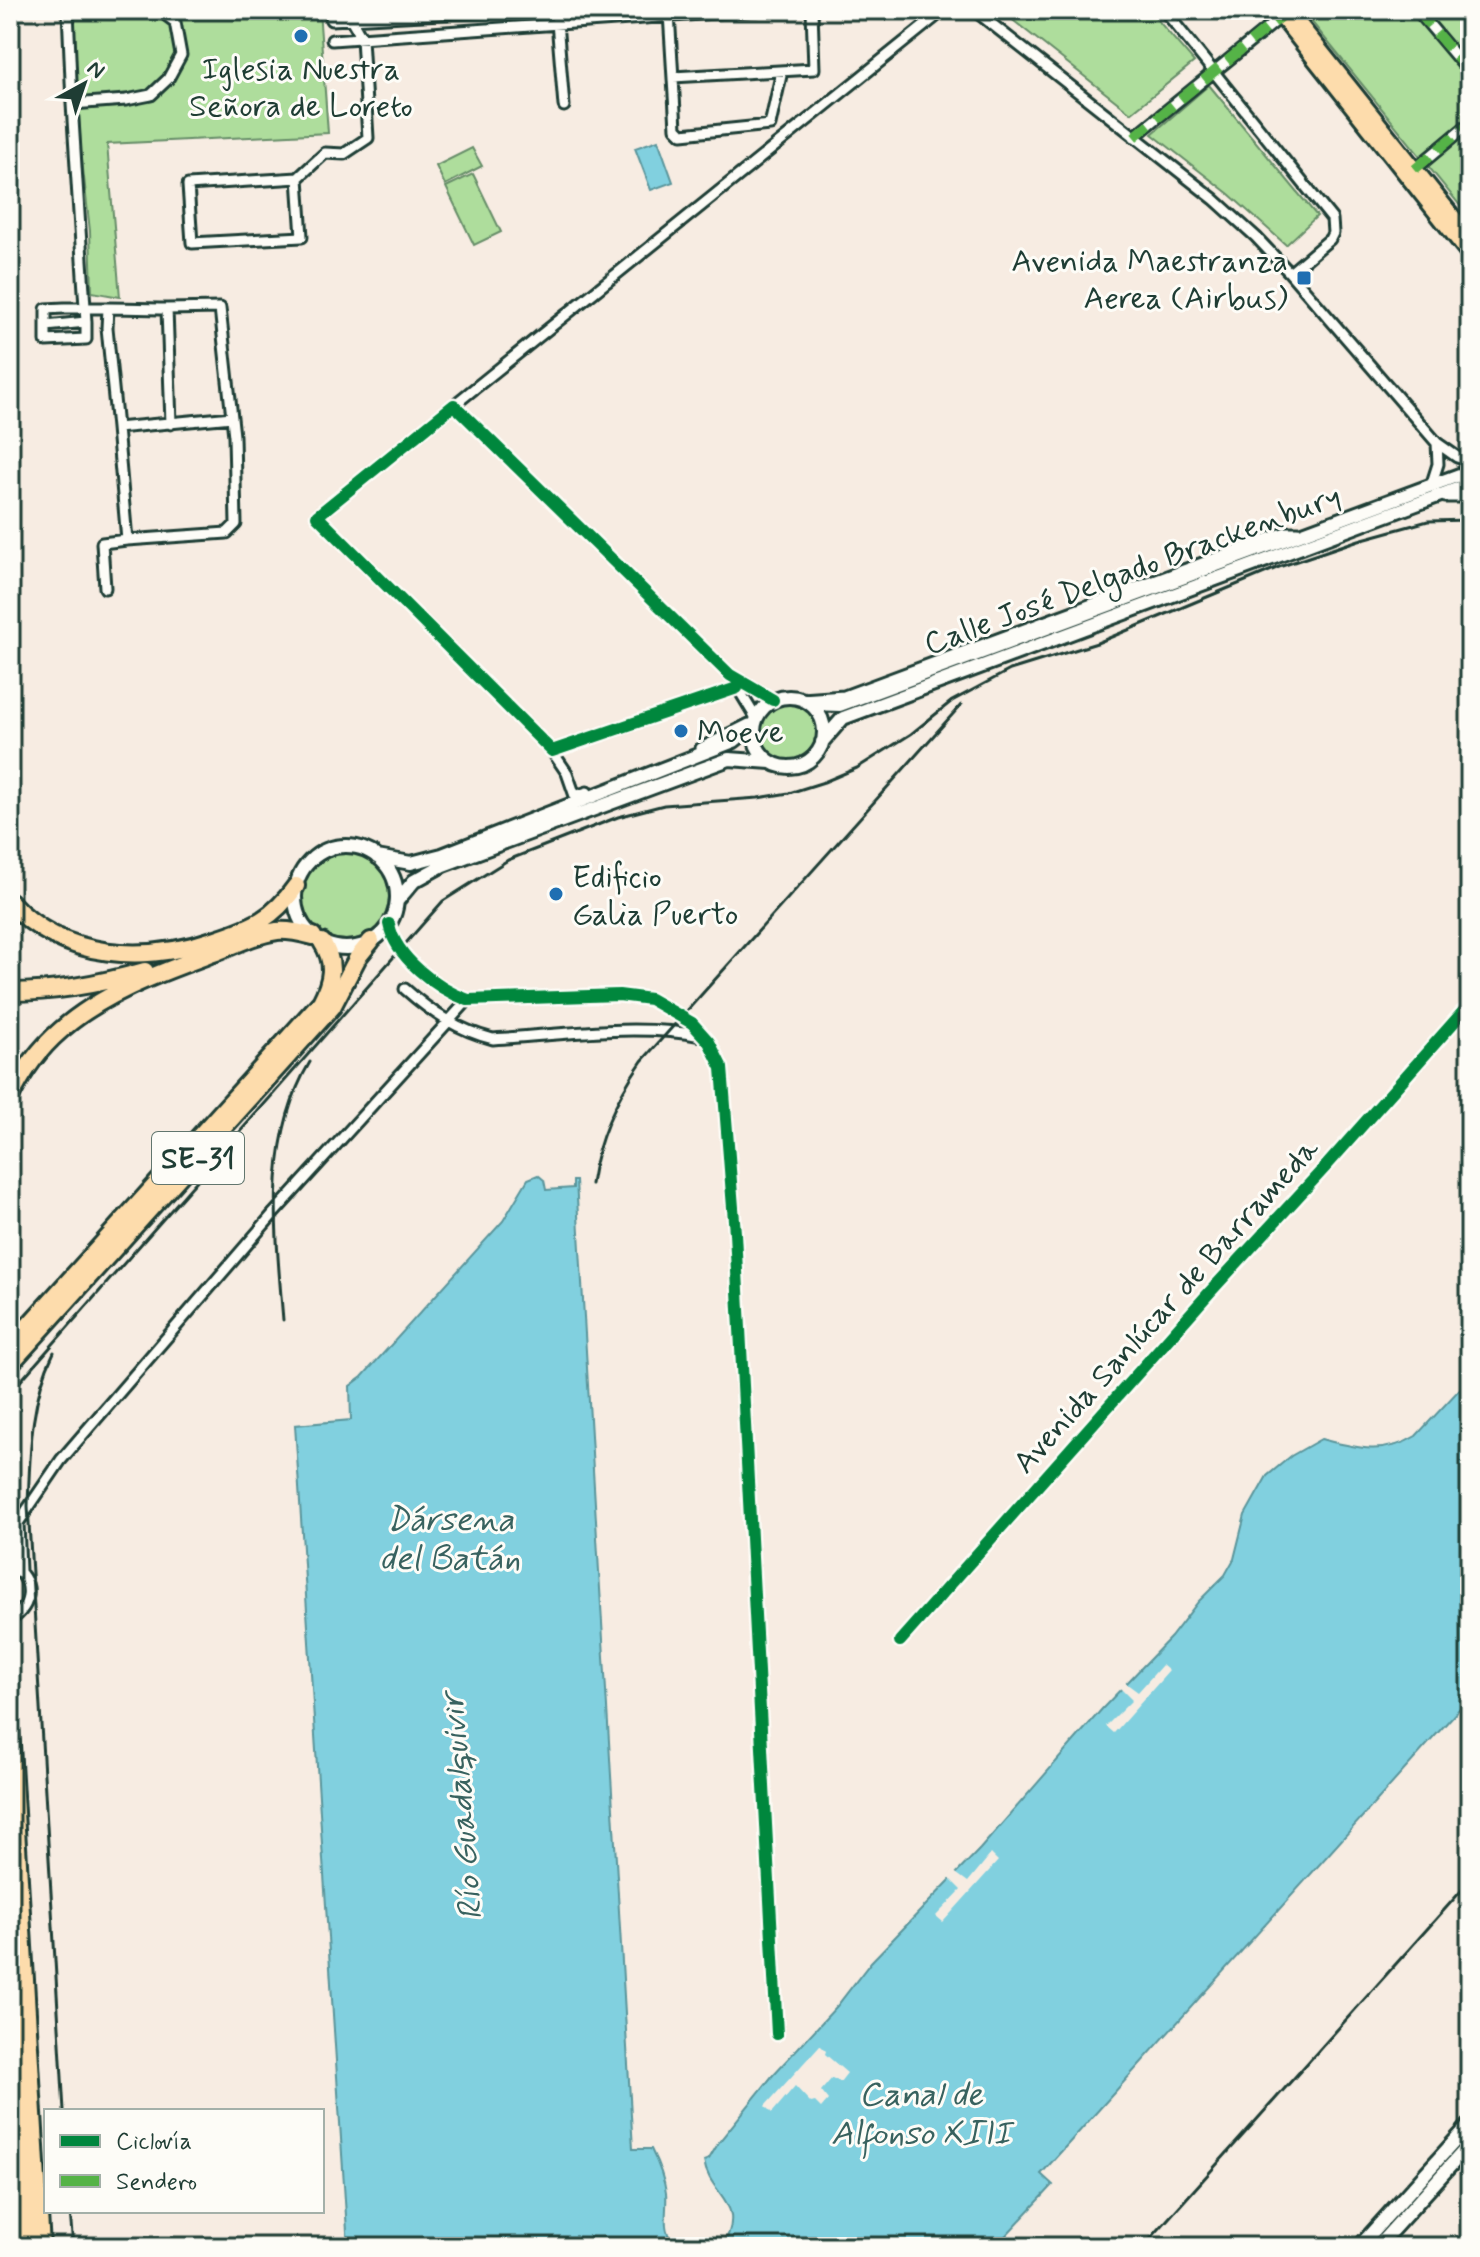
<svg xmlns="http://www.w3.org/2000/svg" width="1480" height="2257" font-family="Mynerve,sans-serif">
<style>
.green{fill:#aedd9c;stroke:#668d68;stroke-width:2}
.water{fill:#81d0df;stroke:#5a959b;stroke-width:2}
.pier{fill:#f7ece2}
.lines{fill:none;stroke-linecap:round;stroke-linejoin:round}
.street-casing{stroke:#1f3d34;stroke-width:15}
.secondary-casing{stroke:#1f3d34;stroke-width:18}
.primary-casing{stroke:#1f3d34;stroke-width:20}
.highway-casing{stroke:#1f3d34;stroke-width:22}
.street{stroke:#fdfcf7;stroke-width:9}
.secondary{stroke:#fdfcf7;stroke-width:12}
.primary{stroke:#fddcac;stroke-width:14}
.highway{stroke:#fddcac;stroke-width:16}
.rail{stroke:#1f3d34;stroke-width:3}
.quiet{stroke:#55b346;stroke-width:10;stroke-dasharray:20 10;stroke-linecap:butt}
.cycleway-casing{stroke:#fdfcf7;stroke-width:17}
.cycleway{stroke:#00873e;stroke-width:12}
.poi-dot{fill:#1f6fb2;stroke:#fdfcf7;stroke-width:3}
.labels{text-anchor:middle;stroke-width:6;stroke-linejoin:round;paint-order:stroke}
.shield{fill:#fdfcf7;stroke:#62766e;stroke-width:2}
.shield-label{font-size:30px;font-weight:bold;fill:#1f3d34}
.poi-label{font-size:32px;fill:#1f3d34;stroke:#fdfcf7;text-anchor:start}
.street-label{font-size:32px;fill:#1f3d34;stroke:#fdfcf7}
.water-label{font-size:34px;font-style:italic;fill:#38625f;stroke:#fdfcf7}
</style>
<rect width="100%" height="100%" fill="#f7ece2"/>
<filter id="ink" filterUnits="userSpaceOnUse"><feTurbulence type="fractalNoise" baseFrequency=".0125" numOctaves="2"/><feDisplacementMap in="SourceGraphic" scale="16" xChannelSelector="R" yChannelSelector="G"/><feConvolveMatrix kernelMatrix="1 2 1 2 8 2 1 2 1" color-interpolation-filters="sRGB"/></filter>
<g filter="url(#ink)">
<!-- green -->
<path class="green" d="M 73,10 L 319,10 L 328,133 L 107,144 L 120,297 L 92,292 L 90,231 L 81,151 Z
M 1000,10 L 1149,10 L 1194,62 L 1131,113 Z
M 1302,10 L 1470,10 L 1470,218 Z
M 1209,85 L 1317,216 L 1286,245 L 1229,194 L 1152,134 Z
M 472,148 L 482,166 L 445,185 L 436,166 Z
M 473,174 L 501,232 L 474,245 L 446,187 Z
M761 731a28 28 0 1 1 56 0a28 28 0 1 1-56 0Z
M301 896a44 44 0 1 1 88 0a44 44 0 1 1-88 0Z"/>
<!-- water -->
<path class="water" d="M 658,140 L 673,182 L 651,190 L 635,148 Z
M 538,1175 L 544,1180 L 546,1190 L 573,1188 L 573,1181 L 576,1181 L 633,2149 L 651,2149 C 658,2163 664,2177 666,2193 C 668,2213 659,2232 678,2247 L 348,2247 L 295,1425 L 351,1420 L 350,1386 L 362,1377 L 503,1221 L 528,1179 Z
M 1470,1378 L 1470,1697 L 1041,2174 L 1053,2185 L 995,2247 L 722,2247 C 749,2202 709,2196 704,2161 L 709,2159 L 719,2142 L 773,2075 L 837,2006 L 871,1962 L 980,1849 L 1102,1709 L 1171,1637 L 1198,1602 L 1225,1575 L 1234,1559 L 1245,1515 L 1267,1476 L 1291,1456 L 1321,1439 C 1356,1448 1384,1456 1416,1436 Z"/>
<!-- pier -->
<path class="pier" d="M 1162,1665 L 1169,1671 L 1114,1733 L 1106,1726 L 1132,1700 L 1118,1686 L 1123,1681 L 1138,1692 Z
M 991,1854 L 998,1861 L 943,1922 L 936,1916 L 961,1890 L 948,1877 L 953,1871 L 968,1882 Z
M 820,2045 L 826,2051 L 825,2054 L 847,2073 L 840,2082 L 832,2078 L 821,2091 L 828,2100 L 821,2108 L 815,2102 L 811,2103 L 795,2086 L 772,2113 L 765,2106 Z"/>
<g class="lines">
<defs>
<path id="street" d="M 68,10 L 72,104 L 126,100 L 151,95 L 168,79 L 181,55 L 175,22 L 159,10
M 556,10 L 564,106
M 570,10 L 571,22
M 974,10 L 1214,199 L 1256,237 L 1290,273 L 1437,443 L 1457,457 L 1470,461
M 1164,10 L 1332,219 L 1333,233 L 1330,239 L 1290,273
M 1417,10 L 1470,73
M 669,13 L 676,128 L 682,134 L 770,125 L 782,71
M 331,20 L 514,10
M 332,40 L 758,10
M 673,77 L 814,69 L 812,10
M 72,104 L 85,307 L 86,322 L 46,326 L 46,309 C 86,306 126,309 167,309 L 171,424
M 1134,137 L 1281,17
M 1415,169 L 1470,123
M 298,178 L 302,237 L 192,243 L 188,185 L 298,178 L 325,153 L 344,154 L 368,138 L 362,38 L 351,19 L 350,10
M 108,309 L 107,328 L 117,428 L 232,417
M 46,326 L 46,341 L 86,339 L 86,322
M 454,405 L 944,10
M 117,428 L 127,540 L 227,533 L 236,524 L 234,436 L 220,308 L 167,309
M 1431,486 L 1438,464 L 1437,443
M 1445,497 L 1470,497
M 105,588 L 102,543 L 127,540
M 736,685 L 756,718
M 737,688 L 552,751 L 317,516 L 454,405 L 730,675 L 773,700
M 802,699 L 844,696 L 1286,532 L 1298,532
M 701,748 L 749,724
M 552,751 L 567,773 L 575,796 L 587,792
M 389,924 C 395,957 437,989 468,1000 L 619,995 L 650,999 L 692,1023 L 709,1042 L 722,1068 L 735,1233 L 777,2034
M 405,989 C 432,1013 458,1030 493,1039 C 557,1035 639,1023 701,1036
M 10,1565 C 35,1578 34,1606 10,1620
M 20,1571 L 18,1523 L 61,1460 L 274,1213 L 468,1000
M 900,1641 L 1209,1293 L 1327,1165 L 1470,1004"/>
<path id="secondary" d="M754 732a35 35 0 1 1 70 0a35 35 0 1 1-70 0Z
M 810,704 L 840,705 L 1470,471
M 822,742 L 843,718 L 1470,484
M295 897a51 51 0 1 1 102 0a51 51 0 1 1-102 0Z
M 377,857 L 411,863 L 442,855 L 734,741 L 754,725
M 397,901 L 414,881 L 443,865 L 729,759 L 771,762
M 1359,2247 L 1470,2124
M 1377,2247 L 1470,2144"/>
<path id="primary" d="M 1276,10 L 1470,255
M 1288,10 L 1470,238"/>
<path id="highway" d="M 10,902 C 64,961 146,963 216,939 C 253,927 273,919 296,886
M 10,992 C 57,992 100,984 145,971
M 10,1098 C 22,1073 40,1048 61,1030 C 105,991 165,971 219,951 C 238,943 257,934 277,931 C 290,930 301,933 313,936
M 10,1346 L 321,1002 C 332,981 336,963 322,942
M 10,1364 L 332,1007 L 358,957 L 371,941
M 10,1729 L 41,2247
M 10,1985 L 26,2247"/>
</defs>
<!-- street casing -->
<use href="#street" class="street-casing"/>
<!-- secondary casing -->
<use href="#secondary" class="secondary-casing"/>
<!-- primary casing -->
<use href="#primary" class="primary-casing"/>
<!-- highway casing -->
<use href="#highway" class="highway-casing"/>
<!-- street -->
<use href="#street" class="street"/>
<!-- secondary -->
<use href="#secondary" class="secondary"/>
<!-- primary -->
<use href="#primary" class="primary"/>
<!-- highway -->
<use href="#highway" class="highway"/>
<!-- rail -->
<path class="rail" d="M 1464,1034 L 1470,1030
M 591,1184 C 598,1138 616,1098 642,1061 L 961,705
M 283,1320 C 276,1234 264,1139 310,1062
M 54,1352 C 30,1400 30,1453 28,1506 L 64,2111
M 10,1393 L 443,901 L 508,860 L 618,817 L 664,805 L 758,798 L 789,793 L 824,782 L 857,768 L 911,734 L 952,701 L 1010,670 L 1097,643 L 1279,567 L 1359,540 L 1428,521 L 1470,520
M 70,2211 L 73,2247
M 1143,2247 L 1470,1881"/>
<!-- quiet -->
<path class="quiet" d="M 1417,10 L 1470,73
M 1134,137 L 1281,17
M 1415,169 L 1470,123"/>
<defs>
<path id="cycleway" d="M 737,688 L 552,751 L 317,516 L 454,405 L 730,675 L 773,700
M 389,924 C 395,957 437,989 468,1000 L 619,995 L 650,999 L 692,1023 L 709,1042 L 722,1068 L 735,1233 L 777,2034
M 900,1641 L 1209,1293 L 1327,1165 L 1470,1004"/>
</defs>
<!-- cycleway casing -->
<use href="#cycleway" class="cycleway-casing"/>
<!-- cycleway -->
<use href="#cycleway" class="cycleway"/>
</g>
</g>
<!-- markers -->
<g class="poi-dot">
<circle cx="301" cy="36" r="8"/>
<rect x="1296" y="270" width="16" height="16" rx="4"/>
<circle cx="681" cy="731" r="8"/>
<circle cx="556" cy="894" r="8"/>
</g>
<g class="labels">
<!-- shield labels -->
<rect class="shield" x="152" y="1132" width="92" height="52" rx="6"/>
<g class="shield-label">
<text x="198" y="1168">SE-31</text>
</g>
<!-- poi labels -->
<g class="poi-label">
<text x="301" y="79" text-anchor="middle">Iglesia Nuestra<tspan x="301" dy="37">Señora de Loreto</tspan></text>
<text x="1288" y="271" text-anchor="end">Avenida Maestranza<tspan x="1288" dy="37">Aerea (Airbus)</tspan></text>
<text x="697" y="742">Moeve</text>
<text x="572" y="887">Edificio<tspan x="572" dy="37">Galia Puerto</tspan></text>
</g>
<!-- street labels -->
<g class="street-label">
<text transform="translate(1132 569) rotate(-20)" y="11">Calle José Delgado Brackenbury</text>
<text transform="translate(1165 1305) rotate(-48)" y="11">Avenida Sanlúcar de Barrameda</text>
</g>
<!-- water labels -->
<g class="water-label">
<text x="450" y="1530">Dársena<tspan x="450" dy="39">del Batán</tspan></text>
<text transform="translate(460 1807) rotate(-95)" y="12">Río Guadalquivir</text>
<text x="921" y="2105">Canal de<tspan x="921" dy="39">Alfonso XIII</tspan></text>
</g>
</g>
<!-- margin -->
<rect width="1480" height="2257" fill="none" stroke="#fdfcf7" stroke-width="40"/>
<rect x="20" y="20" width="1440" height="2217" fill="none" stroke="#1f3d34" stroke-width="3" filter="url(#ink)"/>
<!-- legend -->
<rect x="44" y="2109" width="280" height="104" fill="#fdfcf7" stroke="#a4b0a9" stroke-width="2"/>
<rect x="60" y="2135" width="40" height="12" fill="#00873e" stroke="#a4b0a9" stroke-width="2"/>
<text x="116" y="2149" font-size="24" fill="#1f3d34">Ciclovía</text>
<rect x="60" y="2175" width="40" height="12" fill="#55b346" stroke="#a4b0a9" stroke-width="2"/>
<text x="116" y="2189" font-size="24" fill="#1f3d34">Sendero</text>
<!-- north arrow -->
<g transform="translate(84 84) rotate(40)" stroke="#fdfcf7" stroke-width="6" paint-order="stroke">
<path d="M0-6L14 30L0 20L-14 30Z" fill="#1f3d34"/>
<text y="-12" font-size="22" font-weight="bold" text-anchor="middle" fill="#1f3d34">N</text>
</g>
</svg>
